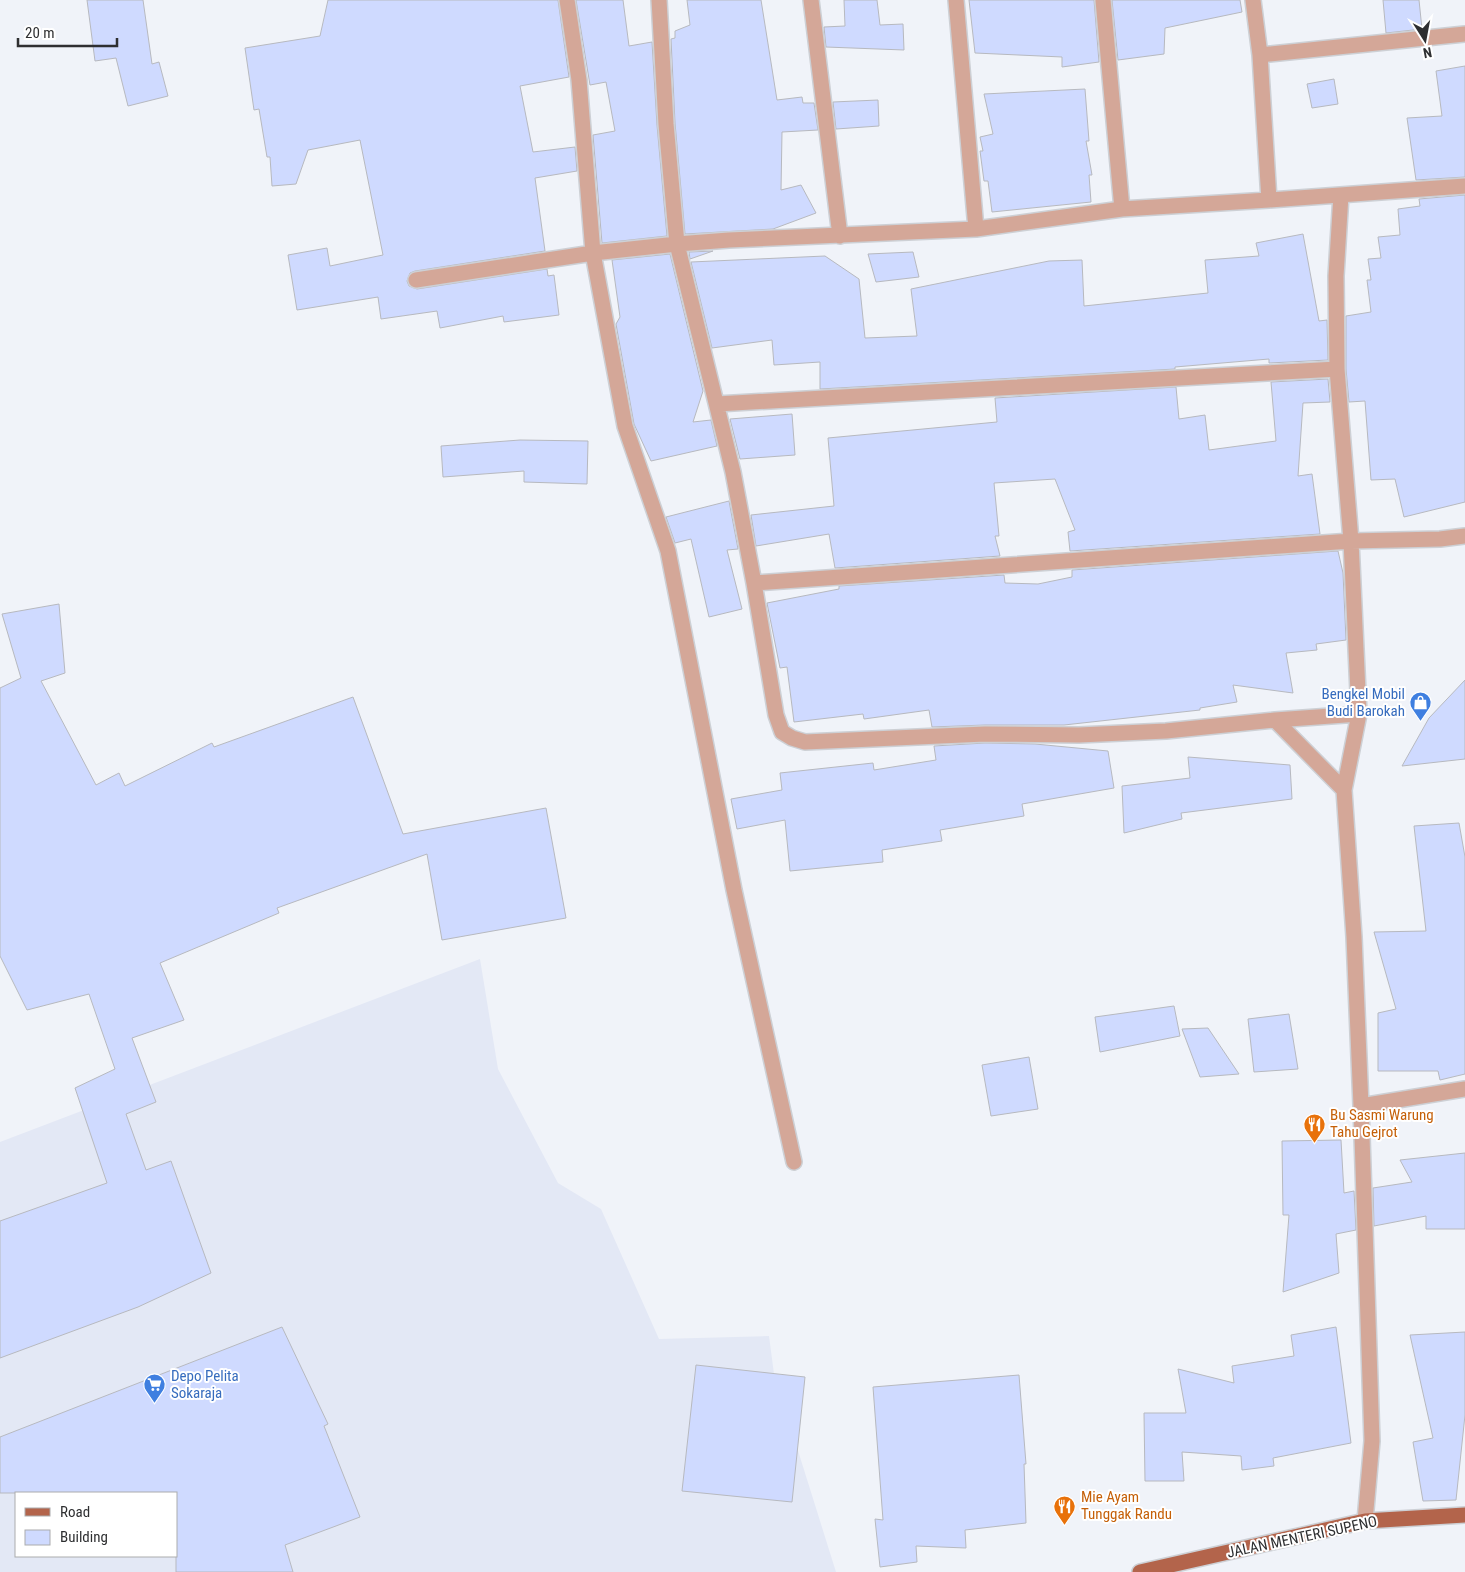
<svg xmlns="http://www.w3.org/2000/svg" width="1465" height="1572" font-family="'Roboto Condensed',sans-serif">
<style>
.built{fill:#e3e8f5;fill-rule:evenodd}
.building{fill:#cfdaff;stroke:#b7b9bf}
.lines{fill:none;stroke-linecap:round;stroke-linejoin:round}
.minor-casing{stroke:#cdd0d5;stroke-width:18}
.major-casing{stroke:#cdd0d5;stroke-width:18}
.minor{stroke:#d4a798;stroke-width:15}
.major{stroke:#b3644b;stroke-width:15}
.labels{text-anchor:middle;stroke-width:4;stroke-linejoin:round;paint-order:stroke}
.shop-label{font-size:15px;fill:#366cbe;stroke:#fff;text-anchor:end}
.food-label{font-size:15px;fill:#c56008;stroke:#fff;text-anchor:start}
.street-label{font-size:15px;fill:#2e2f31;stroke:#fff}
</style>
<rect width="100%" height="100%" fill="#f0f3f9"/>
<!-- built -->
<path class="built" d="M 480,959 L 498,1069 L 558,1183 L 601,1209 L 659,1339 L 769,1336 L 774,1374 L 836,1572 L 0,1572 L 0,1142 ZM 16,1493 L 176,1493 L 176,1556 L 16,1556 Z"/>
<!-- building -->
<path class="building" d="M 87,0 L 143,0 L 152,64 L 159,62 L 168,96 L 128,106 L 116,58 L 95,61 Z
M 328,0 L 558,0 L 569,77 L 520,86 L 533,152 L 575,147 L 577,171 L 535,178 L 545,251 L 415,271 L 410,273 L 407,281 L 409,286 L 417,289 L 547,269 L 548,276 L 554,275 L 559,315 L 504,322 L 503,316 L 440,328 L 437,311 L 381,319 L 378,297 L 297,310 L 288,255 L 327,248 L 330,266 L 383,255 L 360,140 L 308,150 L 296,184 L 272,186 L 270,157 L 267,157 L 259,109 L 254,110 L 245,48 L 320,36 Z
M 576,0 L 623,0 L 629,46 L 652,42 L 657,125 L 667,236 L 602,243 L 593,135 L 615,131 L 606,82 L 590,85 Z
M 687,0 L 761,0 L 777,100 L 802,97 L 803,103 L 814,103 L 818,130 L 782,132 L 781,190 L 801,185 L 816,213 L 773,229 L 685,234 L 675,123 L 671,39 L 675,38 L 675,31 L 690,25 Z
M 844,0 L 877,0 L 880,25 L 903,24 L 904,50 L 826,47 L 824,27 L 845,26 Z
M 969,0 L 1094,0 L 1099,62 L 1062,67 L 1062,57 L 975,53 Z
M 1112,0 L 1240,0 L 1242,12 L 1165,28 L 1164,54 L 1118,60 Z
M 1383,0 L 1419,0 L 1422,29 L 1386,33 Z
M 1465,66 L 1465,177 L 1416,180 L 1407,118 L 1442,116 L 1436,71 Z
M 1334,79 L 1338,104 L 1312,108 L 1307,84 Z
M 1085,89 L 1089,141 L 1086,141 L 1092,175 L 1089,175 L 1091,202 L 992,212 L 988,181 L 984,181 L 980,151 L 983,151 L 980,137 L 993,134 L 984,94 Z
M 878,100 L 879,126 L 836,129 L 833,102 Z
M 1465,195 L 1465,502 L 1404,517 L 1395,479 L 1371,480 L 1365,401 L 1349,402 L 1346,369 L 1346,316 L 1371,312 L 1367,280 L 1371,280 L 1368,259 L 1381,258 L 1378,237 L 1400,235 L 1398,209 L 1420,206 L 1419,199 Z
M 1303,234 L 1319,321 L 1327,320 L 1328,360 L 1269,363 L 1269,359 L 1175,367 L 1175,369 L 820,389 L 820,362 L 774,365 L 772,340 L 712,348 L 691,262 L 825,256 L 859,279 L 865,338 L 917,336 L 911,289 L 1049,261 L 1082,260 L 1084,306 L 1208,293 L 1205,260 L 1259,256 L 1256,243 Z
M 713,251 L 690,259 L 689,252 Z
M 913,252 L 919,277 L 876,282 L 868,254 Z
M 670,254 L 703,391 L 693,422 L 711,420 L 717,446 L 651,461 L 634,424 L 616,324 L 620,317 L 612,260 Z
M 1328,379 L 1330,402 L 1303,403 L 1298,476 L 1312,474 L 1320,534 L 1070,551 L 1068,532 L 1075,530 L 1055,479 L 994,483 L 999,536 L 995,536 L 1000,556 L 835,568 L 829,534 L 756,546 L 751,515 L 834,506 L 828,438 L 997,422 L 995,398 L 1176,387 L 1179,419 L 1205,415 L 1209,450 L 1276,441 L 1271,382 Z
M 792,414 L 795,455 L 740,459 L 730,419 Z
M 520,440 L 588,441 L 587,484 L 524,482 L 524,471 L 443,477 L 441,446 Z
M 729,501 L 738,549 L 727,550 L 742,609 L 709,617 L 691,539 L 675,543 L 666,517 Z
M 1338,551 L 1343,573 L 1346,640 L 1316,644 L 1317,650 L 1286,653 L 1293,693 L 1233,685 L 1237,702 L 1200,708 L 1200,710 L 1064,725 L 985,725 L 932,727 L 929,710 L 864,719 L 863,714 L 794,722 L 787,667 L 780,668 L 767,603 L 839,589 L 839,586 L 1004,575 L 1005,583 L 1038,584 L 1072,577 L 1072,570 Z
M 59,604 L 65,673 L 41,681 L 96,785 L 119,773 L 125,786 L 212,743 L 214,747 L 353,697 L 403,834 L 546,808 L 566,918 L 442,940 L 427,854 L 277,908 L 279,913 L 160,963 L 184,1020 L 132,1038 L 156,1102 L 126,1114 L 146,1170 L 171,1161 L 211,1273 L 138,1307 L 0,1358 L 0,1221 L 107,1183 L 75,1088 L 115,1069 L 89,994 L 27,1010 L 0,956 L 0,688 L 21,678 L 2,614 Z
M 1465,680 L 1465,759 L 1402,766 L 1429,718 Z
M 985,743 L 1035,744 L 1108,751 L 1114,788 L 1022,804 L 1024,816 L 940,830 L 942,841 L 882,850 L 883,862 L 790,871 L 785,820 L 737,829 L 731,799 L 782,790 L 780,773 L 873,763 L 874,770 L 936,760 L 934,746 Z
M 1188,757 L 1290,765 L 1292,799 L 1181,813 L 1182,819 L 1124,833 L 1122,786 L 1190,778 Z
M 1459,823 L 1465,857 L 1465,1074 L 1440,1080 L 1438,1071 L 1378,1071 L 1378,1013 L 1396,1009 L 1374,932 L 1426,931 L 1414,826 Z
M 1174,1006 L 1180,1036 L 1100,1052 L 1095,1017 Z
M 1289,1014 L 1298,1069 L 1254,1072 L 1248,1019 Z
M 1208,1028 L 1239,1074 L 1200,1077 L 1182,1029 Z
M 1029,1057 L 1038,1109 L 991,1116 L 982,1065 Z
M 1341,1140 L 1344,1193 L 1354,1191 L 1356,1230 L 1336,1234 L 1339,1273 L 1283,1292 L 1289,1215 L 1283,1215 L 1282,1141 Z
M 1465,1153 L 1465,1229 L 1426,1229 L 1426,1216 L 1374,1226 L 1373,1188 L 1412,1182 L 1400,1160 Z
M 282,1327 L 328,1424 L 324,1426 L 360,1517 L 285,1545 L 293,1572 L 176,1572 L 176,1493 L 0,1493 L 0,1437 Z
M 1336,1327 L 1351,1443 L 1273,1458 L 1274,1466 L 1242,1470 L 1241,1456 L 1182,1452 L 1184,1481 L 1145,1481 L 1144,1413 L 1186,1413 L 1178,1369 L 1234,1383 L 1232,1366 L 1294,1356 L 1291,1335 Z
M 1465,1332 L 1465,1415 L 1456,1500 L 1423,1501 L 1413,1442 L 1433,1438 L 1410,1335 Z
M 696,1365 L 805,1377 L 792,1502 L 682,1491 Z
M 1019,1375 L 1026,1464 L 1024,1464 L 1026,1523 L 965,1530 L 966,1548 L 916,1546 L 917,1562 L 880,1567 L 875,1519 L 883,1520 L 873,1387 Z"/>
<g class="lines">
<defs>
<path id="minor" d="M 567,0 L 579,80 L 593,253 L 625,426 L 668,551 L 734,890 L 794,1162
M 811,0 L 840,236
M 956,0 L 976,229
M 1103,0 L 1122,209
M 1253,0 L 1260,55 L 1269,200
M 1260,55 L 1465,34
M 1341,195 L 1336,276 L 1337,369 L 1351,541 L 1359,714 L 1344,790 L 1354,937 L 1361,1106 L 1465,1089
M 416,280 L 593,253 L 677,244 L 666,124 L 659,0
M 717,404 L 1337,369
M 754,583 L 1351,541 L 1440,539 L 1465,536
M 1359,714 L 1275,720 L 1166,731 L 1079,735 L 985,734 L 805,742 L 792,738 L 782,732 L 776,715 L 754,583 L 733,472 L 677,244 L 729,240 L 976,229 L 1122,209 L 1269,200 L 1465,186
M 1275,720 L 1344,790
M 1361,1106 L 1372,1441 L 1365,1521"/>
<path id="major" d="M 1140,1572 L 1365,1521 L 1465,1515"/>
</defs>
<!-- minor casing -->
<use href="#minor" class="minor-casing"/>
<!-- major casing -->
<use href="#major" class="major-casing"/>
<!-- minor -->
<use href="#minor" class="minor"/>
<!-- major -->
<use href="#major" class="major"/>
</g>
<!-- icons -->
<defs>
<symbol id="shop-pin" viewBox="-11 -11 22 30"><path d="M0 17L-7.5 6A9.5 9.5 0 1 1 7.5 6Z" fill="#3f7fe0" stroke="#fff"/><path d="M-5-2.5h2.3a2.7 3.5 0 0 1 5.4 0H5L5.5 6h-11ZM-1.5-2.5h3a1.5 2.3 0 0 0-3 0Z" fill="#fff"/></symbol>
<symbol id="restaurant-pin" viewBox="-11 -11 22 30"><path d="M0 17L-7.5 6A9.5 9.5 0 1 1 7.5 6Z" fill="#e8710a" stroke="#fff"/><path d="M-5-6h1v4h1v-4h1v4h1v-4h1v5L-1.5 .5V6h-2V.5L-5-1ZM5-6V6H3V1.5H1.5Q1.5-4 5-6Z" fill="#fff"/></symbol>
<symbol id="supermarket-pin" viewBox="-11 -11 22 30"><path d="M0 17L-7.5 6A9.5 9.5 0 1 1 7.5 6Z" fill="#3f7fe0" stroke="#fff"/><path d="M-6-5.5h2.5l.6 2H6L4.5 2H-2.5L-4.4-4H-6ZM-1.5 3.2a1.3 1.3 0 1 0 .1 0ZM3 3.2a1.3 1.3 0 1 0 .1 0Z" fill="#fff"/></symbol>
</defs>
<g fill-rule="evenodd">
<use href="#shop-pin" x="1408" y="690" width="25" height="34"/>
<use href="#restaurant-pin" x="1302" y="1112" width="25" height="34"/>
<use href="#supermarket-pin" x="142" y="1372" width="25" height="34"/>
<use href="#restaurant-pin" x="1052" y="1494" width="25" height="34"/>
</g>
<g class="labels">
<!-- shop labels -->
<g class="shop-label">
<text x="1405" y="699">Bengkel Mobil<tspan x="1405" dy="17">Budi Barokah</tspan></text>
<text x="171" y="1381" text-anchor="start">Depo Pelita<tspan x="171" dy="17">Sokaraja</tspan></text>
</g>
<!-- food labels -->
<g class="food-label">
<text x="1330" y="1120">Bu Sasmi Warung<tspan x="1330" dy="17">Tahu Gejrot</tspan></text>
<text x="1081" y="1502">Mie Ayam<tspan x="1081" dy="17">Tunggak Randu</tspan></text>
</g>
<!-- street labels -->
<g class="street-label">
<text transform="translate(1302 1537) rotate(-12)" y="5">JALAN MENTERI SUPENO</text>
</g>
</g>
<!-- legend -->
<rect x="15" y="1492" width="162" height="65" fill="#ffffff" stroke="#abacad"/>
<rect x="25" y="1508" width="25" height="8" fill="#b3644b" stroke="#abacad"/>
<text x="60" y="1517" font-size="15" fill="#2e2f31">Road</text>
<rect x="25" y="1530" width="25" height="15" fill="#cfdaff" stroke="#abacad"/>
<text x="60" y="1542" font-size="15" fill="#2e2f31">Building</text>
<!-- north arrow -->
<g transform="translate(1425 40) rotate(169)" stroke="#ffffff" stroke-width="4" paint-order="stroke">
<path d="M0-4L9 19L0 12L-9 19Z" fill="#2e2f31"/>
<text y="-8" font-size="14" font-weight="bold" text-anchor="middle" fill="#2e2f31">N</text>
</g>
<!-- scale -->
<path d="M18 38v8h99v-8" fill="none" stroke="#2e2f31" stroke-width="2.5"/>
<text x="25" y="38" font-size="15" fill="#2e2f31" stroke="#ffffff" stroke-width="4" paint-order="stroke">20 m</text>
</svg>
